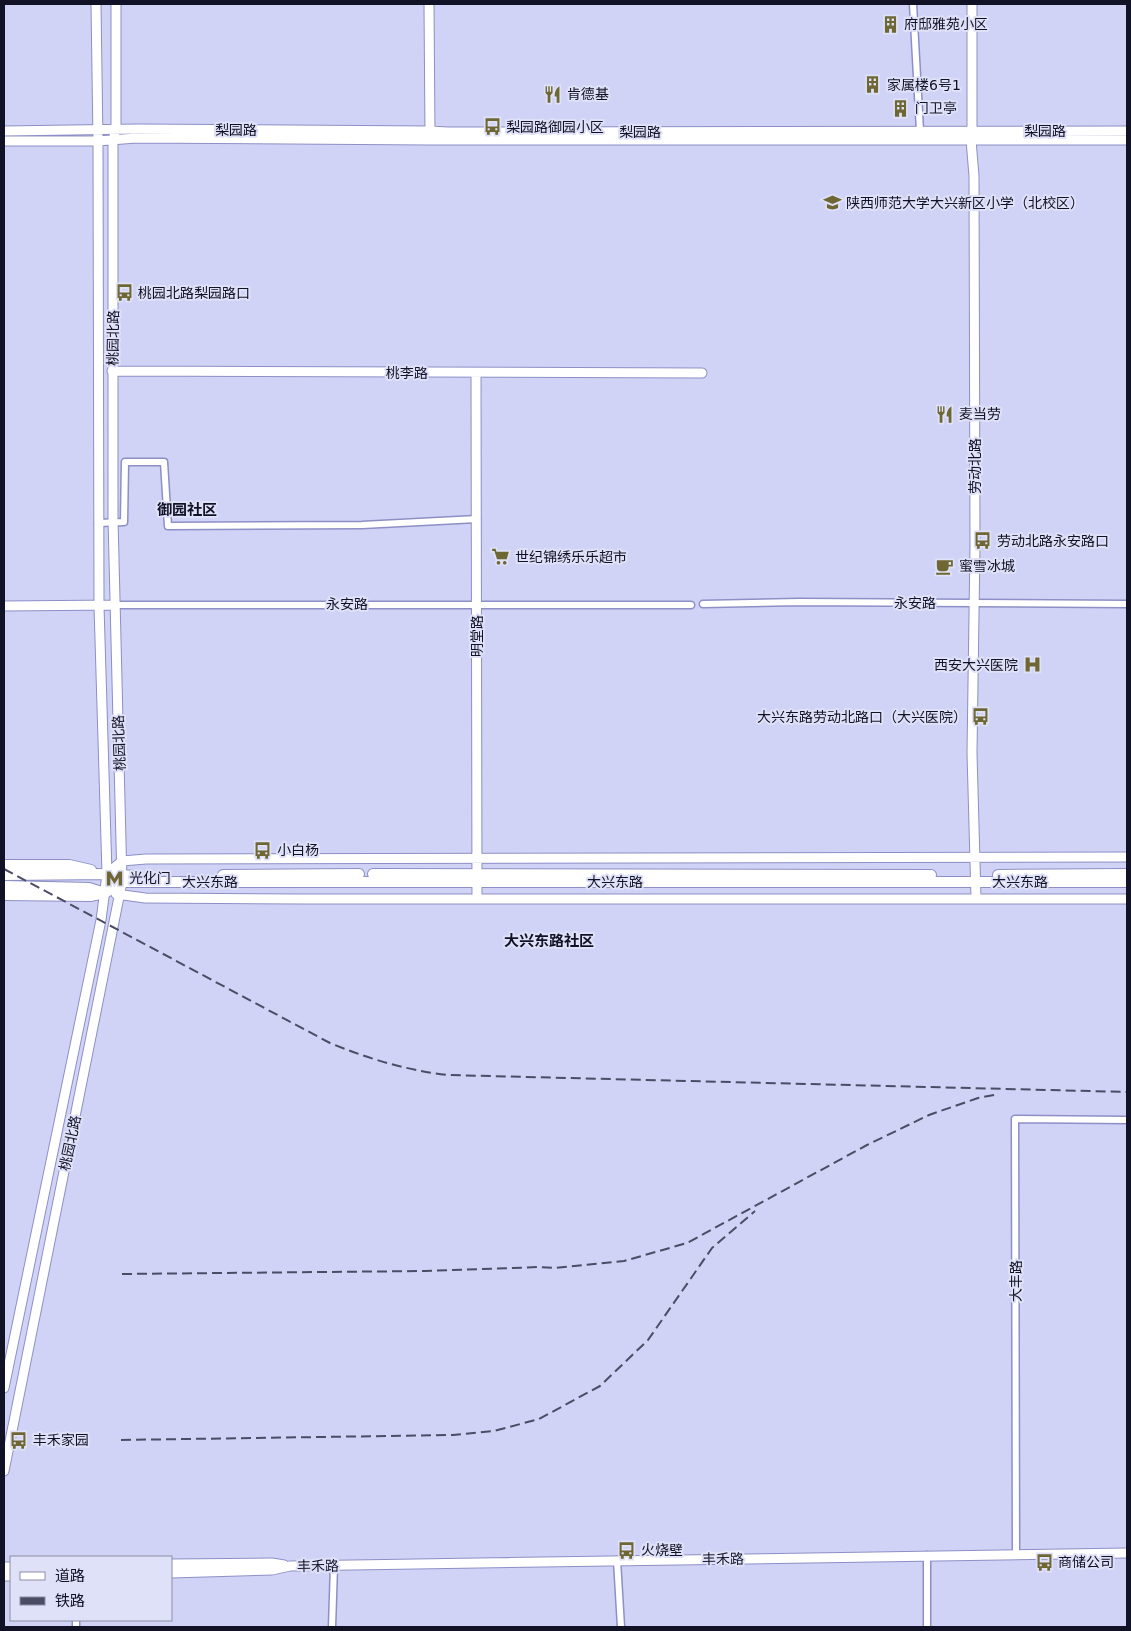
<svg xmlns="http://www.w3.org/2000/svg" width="1131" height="1631" font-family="'DejaVu Sans','Noto Sans SC',sans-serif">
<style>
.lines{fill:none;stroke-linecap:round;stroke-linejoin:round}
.street-casing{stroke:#8d8fc6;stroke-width:9}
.secondary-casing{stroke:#8d8fc6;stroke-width:11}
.primary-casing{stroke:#8d8fc6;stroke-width:12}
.street{stroke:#fff;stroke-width:6}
.secondary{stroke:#fff;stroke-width:9}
.primary{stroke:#fff;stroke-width:10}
.rail{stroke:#4b4c65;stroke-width:2;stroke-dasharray:10 5;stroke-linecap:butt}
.labels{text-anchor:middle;stroke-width:4;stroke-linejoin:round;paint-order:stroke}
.poi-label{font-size:14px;fill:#121226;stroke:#dfe1f8;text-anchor:start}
.street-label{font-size:14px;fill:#121226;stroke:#dfe1f8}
.neighbourhood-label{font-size:15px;font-weight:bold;fill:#121226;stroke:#dfe1f8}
</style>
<rect width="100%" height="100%" fill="#d0d3f5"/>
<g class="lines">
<defs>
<path id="street" d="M 913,4 L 920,131
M 98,523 L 124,522 L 125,462 L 164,462 L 168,526 L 362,525 L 477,519
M 703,604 L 799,602 L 1127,604
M 116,605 L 691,605
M 1016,1555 L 1015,1119 L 1127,1120
M 617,1560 L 621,1627
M 76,1620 L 76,1627
M 332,1627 L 334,1566
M 927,1627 L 927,1555"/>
<path id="secondary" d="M 429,4 L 430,135
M 972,4 L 972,131 L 971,140 L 974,176 L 975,545 L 972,753 L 976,898
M 4,131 L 138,129 L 430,131 L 448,132 L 1127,131
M 4,141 L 98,141 L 136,138 L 430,140 L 1127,140
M 112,371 L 702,373
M 476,373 L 477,899
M 4,606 L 116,605
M 107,874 L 122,861 L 146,859 L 1127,857
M 116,894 L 145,898 L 300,899 L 1127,899
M 4,1388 L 101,920 L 107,874 L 99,606 L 98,141 L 96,4
M 4,1471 L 122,882 L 113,519 L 113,140 L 116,129 L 116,4
M 171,1564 L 272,1563 L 284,1565
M 4,1567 L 11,1567
M 171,1573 L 272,1570 L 290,1566 L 1127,1553
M 4,1576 L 11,1576"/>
<path id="primary" d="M 4,865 L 69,865 L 91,870
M 373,874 L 931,875
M 4,875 L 107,874 L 134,876
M 223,875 L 359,874
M 998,875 L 1127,874
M 4,886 L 89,888 L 105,893 L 122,882 L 1127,882
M 4,895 L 90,896 L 105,893"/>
</defs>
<!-- street casing -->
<use href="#street" class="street-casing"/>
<!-- secondary casing -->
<use href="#secondary" class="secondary-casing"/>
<!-- primary casing -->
<use href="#primary" class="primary-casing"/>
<!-- street -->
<use href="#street" class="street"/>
<!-- secondary -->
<use href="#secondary" class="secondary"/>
<!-- primary -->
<use href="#primary" class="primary"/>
<!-- rail -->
<path class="rail" d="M 4,869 L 330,1043 C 369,1059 406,1070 447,1075 L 1127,1092
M 122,1274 L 425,1271 L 540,1267 L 555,1268 L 624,1261 L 687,1243 L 867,1145 L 929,1115 L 978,1098 L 999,1094
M 121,1440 L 453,1435 L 494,1431 L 539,1419 L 600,1386 L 648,1340 L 712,1248 L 755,1211"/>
</g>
<!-- icons -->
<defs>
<symbol id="building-bare" viewBox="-9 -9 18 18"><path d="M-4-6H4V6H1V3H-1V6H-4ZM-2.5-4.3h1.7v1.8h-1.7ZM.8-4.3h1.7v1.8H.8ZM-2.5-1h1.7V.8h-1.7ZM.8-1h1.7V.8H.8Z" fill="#6e6734" stroke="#dfe1f8" stroke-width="2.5" paint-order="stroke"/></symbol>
<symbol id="restaurant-bare" viewBox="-9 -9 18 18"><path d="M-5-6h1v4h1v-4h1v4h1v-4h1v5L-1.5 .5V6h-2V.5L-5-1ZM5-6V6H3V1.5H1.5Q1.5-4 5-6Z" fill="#6e6734" stroke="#dfe1f8" stroke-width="2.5" paint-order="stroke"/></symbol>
<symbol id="bus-bare" viewBox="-9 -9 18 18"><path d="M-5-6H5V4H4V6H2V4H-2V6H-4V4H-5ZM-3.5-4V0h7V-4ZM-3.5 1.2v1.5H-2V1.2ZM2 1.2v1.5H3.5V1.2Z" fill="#6e6734" stroke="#dfe1f8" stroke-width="2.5" paint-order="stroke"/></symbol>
<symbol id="school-bare" viewBox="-9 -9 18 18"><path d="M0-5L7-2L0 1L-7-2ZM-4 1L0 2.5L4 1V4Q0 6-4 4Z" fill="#6e6734" stroke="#dfe1f8" stroke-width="2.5" paint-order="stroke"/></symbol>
<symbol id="supermarket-bare" viewBox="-9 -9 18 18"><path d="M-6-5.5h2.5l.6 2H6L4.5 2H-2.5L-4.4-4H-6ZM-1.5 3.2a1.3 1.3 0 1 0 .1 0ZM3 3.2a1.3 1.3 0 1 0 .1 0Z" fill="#6e6734" stroke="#dfe1f8" stroke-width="2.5" paint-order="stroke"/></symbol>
<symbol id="cafe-bare" viewBox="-9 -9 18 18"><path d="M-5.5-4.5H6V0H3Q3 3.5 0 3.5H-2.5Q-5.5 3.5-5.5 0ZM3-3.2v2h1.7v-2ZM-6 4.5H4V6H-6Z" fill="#6e6734" stroke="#dfe1f8" stroke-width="2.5" paint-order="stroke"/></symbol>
<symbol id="hospital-bare" viewBox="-9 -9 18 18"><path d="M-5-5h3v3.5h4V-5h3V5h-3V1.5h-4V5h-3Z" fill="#6e6734" stroke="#dfe1f8" stroke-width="2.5" paint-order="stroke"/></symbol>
<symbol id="metro-bare" viewBox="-9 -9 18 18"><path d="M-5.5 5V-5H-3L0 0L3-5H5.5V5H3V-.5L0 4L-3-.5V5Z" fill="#6e6734" stroke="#dfe1f8" stroke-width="2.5" paint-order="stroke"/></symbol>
</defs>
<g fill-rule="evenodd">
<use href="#building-bare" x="878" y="12" width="25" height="25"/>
<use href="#building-bare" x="860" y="72" width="25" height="25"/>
<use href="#restaurant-bare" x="540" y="82" width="25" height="25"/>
<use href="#building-bare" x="888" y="96" width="25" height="25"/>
<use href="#bus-bare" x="480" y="114" width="25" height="25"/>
<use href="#school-bare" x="820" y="190" width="25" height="25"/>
<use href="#bus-bare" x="112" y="280" width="25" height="25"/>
<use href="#restaurant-bare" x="932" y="402" width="25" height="25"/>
<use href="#bus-bare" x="970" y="528" width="25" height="25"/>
<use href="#supermarket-bare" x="488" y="544" width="25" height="25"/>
<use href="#cafe-bare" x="932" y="554" width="25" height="25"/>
<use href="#hospital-bare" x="1020" y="652" width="25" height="25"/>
<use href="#bus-bare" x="968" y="704" width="25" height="25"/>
<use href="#bus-bare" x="250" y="838" width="25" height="25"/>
<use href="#metro-bare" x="102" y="866" width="25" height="25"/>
<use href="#bus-bare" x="6" y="1428" width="25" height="25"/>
<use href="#bus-bare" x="614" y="1538" width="25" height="25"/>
<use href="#bus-bare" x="1032" y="1550" width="25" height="25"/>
</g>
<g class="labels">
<!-- poi labels -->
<g class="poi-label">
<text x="904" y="29">府邸雅苑小区</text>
<text x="887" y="90">家属楼6号1</text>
<text x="567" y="99">肯德基</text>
<text x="915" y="113">门卫亭</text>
<text x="506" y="132">梨园路御园小区</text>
<text x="846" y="208">陕西师范大学大兴新区小学（北校区）</text>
<text x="138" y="298">桃园北路梨园路口</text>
<text x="959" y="419">麦当劳</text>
<text x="997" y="546">劳动北路永安路口</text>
<text x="515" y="562">世纪锦绣乐乐超市</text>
<text x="959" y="571">蜜雪冰城</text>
<text x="1018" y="670" text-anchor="end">西安大兴医院</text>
<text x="967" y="722" text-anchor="end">大兴东路劳动北路口（大兴医院）</text>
<text x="277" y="855">小白杨</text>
<text x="129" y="883">光化门</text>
<text x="33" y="1445">丰禾家园</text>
<text x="641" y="1555">火烧壁</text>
<text x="1058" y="1567">商储公司</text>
</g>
<!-- street labels -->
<g class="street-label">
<text x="236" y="135">梨园路</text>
<text x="1045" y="136">梨园路</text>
<text x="640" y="137">梨园路</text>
<text transform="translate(113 338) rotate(-89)" y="5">桃园北路</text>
<text x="407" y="378">桃李路</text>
<text transform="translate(975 466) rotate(-90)" y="5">劳动北路</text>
<text x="915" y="608">永安路</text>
<text x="347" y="609">永安路</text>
<text transform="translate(477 636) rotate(-90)" y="5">明堂路</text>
<text transform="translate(119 743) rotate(-92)" y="5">桃园北路</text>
<text x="210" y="887">大兴东路</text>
<text x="615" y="887">大兴东路</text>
<text x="1020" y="887">大兴东路</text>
<text transform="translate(70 1143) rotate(-78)" y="5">桃园北路</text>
<text transform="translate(1016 1281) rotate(-90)" y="5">大丰路</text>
<text transform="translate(723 1559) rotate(-1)" y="5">丰禾路</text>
<text transform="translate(318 1566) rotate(-1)" y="5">丰禾路</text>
</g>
<!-- neighbourhood labels -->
<g class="neighbourhood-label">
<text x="187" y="515">御园社区</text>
<text x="549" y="946">大兴东路社区</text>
</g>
</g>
<!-- border -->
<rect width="1131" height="1631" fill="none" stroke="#121226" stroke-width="10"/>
<!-- legend -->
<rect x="10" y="1556" width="162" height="65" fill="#dfe1f8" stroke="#8d8ea4"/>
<rect x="20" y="1572" width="25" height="8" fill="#ffffff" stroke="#8d8ea4"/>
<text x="55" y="1581" font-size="15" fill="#121226">道路</text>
<rect x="20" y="1597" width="25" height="8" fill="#4b4c65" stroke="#8d8ea4"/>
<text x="55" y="1606" font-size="15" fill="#121226">铁路</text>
</svg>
